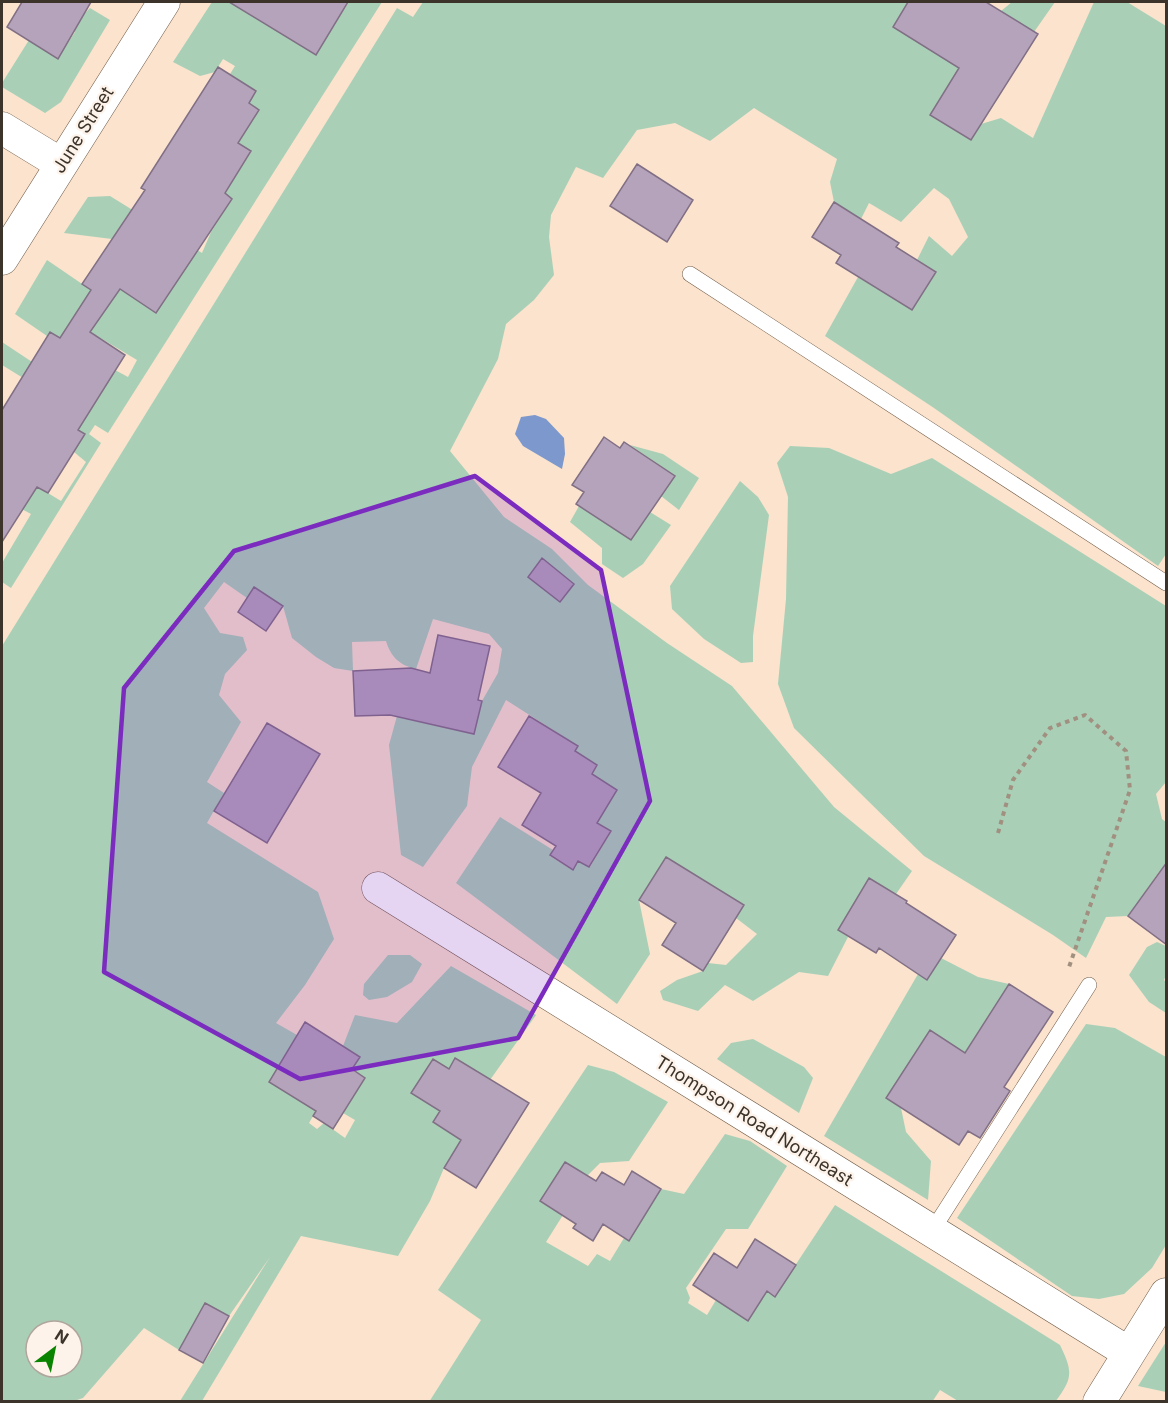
<svg xmlns="http://www.w3.org/2000/svg" width="1168" height="1403" font-family="Inter,sans-serif">
<style>
.green{fill:#a9d0b7;fill-rule:evenodd}
.water{fill:#7c98cc}
.building{fill:#b5a3bb;stroke:#806f85;stroke-width:1.5}
.lines{fill:none;stroke-linecap:round;stroke-linejoin:round}
.lane-casing{stroke:#705c48;stroke-width:16}
.street-casing{stroke:#705c48;stroke-width:33}
.path{stroke:#a19080;stroke-width:4;stroke-dasharray:4.5 4.5;stroke-linecap:butt}
.lane{stroke:#fff;stroke-width:15}
.street{stroke:#fff;stroke-width:32}
.marked{fill:#7b2cbf;fill-opacity:0.2;stroke:#7b2cbf;stroke-width:4.5;stroke-linejoin:round}
.labels{text-anchor:middle;stroke-width:4.5;stroke-linejoin:round;paint-order:stroke}
.street-label{font-size:18px;fill:#3c332a;stroke:#fdf3ea}
</style>
<rect width="100%" height="100%" fill="#fbe3cd"/>
<!-- green -->
<path class="green" d="M 212,2 L 259,2 L 316,54 L 349,2 L 382,2 L 108,433 L 95,425 L 89,434 L 101,443 L 11,588 L 2,582 L 2,563 L 31,514 L 16,506 L 13,511 L 2,503 L 2,465 L 61,501 L 86,462 L 74,452 L 85,434 L 46,409 L 54,397 L 2,365 L 2,342 L 94,403 L 115,370 L 128,377 L 137,360 L 72,321 L 60,338 L 50,332 L 47,336 L 15,314 L 47,260 L 110,303 L 129,213 L 112,239 L 64,233 L 88,197 L 110,196 L 202,253 L 211,232 L 232,199 L 225,193 L 251,152 L 238,143 L 249,103 L 256,91 L 230,74 L 235,66 L 223,59 L 215,72 L 200,76 L 173,62 Z
M 423,2 L 908,2 L 893,27 L 959,68 L 930,115 L 971,140 L 981,124 L 1001,118 L 1033,138 L 1094,2 L 1127,2 L 1166,26 L 1166,554 L 1158,566 L 934,408 L 825,336 L 858,277 L 912,310 L 936,272 L 917,260 L 929,236 L 952,256 L 968,237 L 949,199 L 934,188 L 901,222 L 869,203 L 861,219 L 834,202 L 830,182 L 837,159 L 754,108 L 710,141 L 675,123 L 637,130 L 603,178 L 576,167 L 551,215 L 549,237 L 554,275 L 534,300 L 506,324 L 498,359 L 450,451 L 504,517 L 552,549 L 588,585 L 667,643 L 732,686 L 834,807 L 912,871 L 896,894 L 869,878 L 838,930 L 848,937 L 828,976 L 799,972 L 753,1001 L 725,985 L 698,1011 L 663,1000 L 660,991 L 677,980 L 703,971 L 708,963 L 726,965 L 757,934 L 736,918 L 744,905 L 666,857 L 639,900 L 650,954 L 617,1004 L 456,883 L 500,817 L 553,850 L 550,856 L 572,870 L 578,861 L 590,867 L 611,832 L 597,823 L 617,790 L 592,774 L 597,766 L 590,761 L 569,761 L 578,746 L 506,700 L 472,767 L 467,806 L 423,867 L 401,855 L 389,745 L 397,716 L 474,734 L 482,701 L 498,673 L 502,649 L 489,634 L 433,619 L 416,669 C 399,665 391,657 386,641 L 352,642 L 353,671 L 334,668 L 316,657 L 292,638 L 283,606 L 254,588 L 247,598 L 224,582 L 204,608 L 220,633 L 243,637 L 247,650 L 225,674 L 219,695 L 241,722 L 207,782 L 224,793 L 207,823 L 318,892 L 334,939 L 305,985 L 276,1023 L 297,1035 L 269,1082 L 316,1111 L 309,1123 L 317,1129 L 324,1123 L 345,1138 L 355,1120 L 343,1113 L 365,1078 L 352,1069 L 359,1056 L 343,1046 L 355,1015 L 397,1023 L 451,966 L 536,1015 L 490,1080 L 456,1058 L 449,1069 L 433,1059 L 412,1093 L 440,1111 L 433,1122 L 461,1140 L 444,1168 L 430,1201 L 398,1256 L 301,1236 L 202,1401 L 180,1401 L 270,1257 L 229,1316 L 205,1303 L 179,1350 L 144,1328 L 83,1398 L 71,1402 L 2,1401 L 2,646 L 397,8 L 413,17 ZM 36,1331 L 72,1331 L 72,1367 L 36,1367 Z
M 1012,2 L 1055,2 L 1034,32 L 1001,11 Z
M 90,8 L 110,20 L 61,102 L 45,113 L 2,87 L 2,83 L 29,40 L 58,58 L 75,32 L 65,25 L 81,17 Z
M 630,445 L 663,454 L 699,478 L 679,510 L 661,496 L 674,475 Z
M 790,446 L 829,448 L 891,474 L 932,458 L 1166,606 L 1166,782 L 1156,794 L 1162,819 L 1166,822 L 1166,878 L 1159,872 L 1128,916 L 1106,917 L 1086,958 L 1053,935 L 924,856 L 794,728 L 778,684 L 786,599 L 788,497 L 777,463 Z
M 740,481 L 758,497 L 769,515 L 753,636 L 753,662 L 741,663 L 704,639 L 672,609 L 670,586 Z
M 579,506 L 631,540 L 650,512 L 671,525 L 643,564 L 623,578 L 602,564 L 602,548 L 570,522 Z
M 1157,942 L 1166,946 L 1166,975 L 1164,980 L 1166,982 L 1166,1013 L 1149,1002 L 1129,975 L 1147,947 Z
M 388,955 L 410,955 L 422,964 L 412,982 L 387,997 L 369,1000 L 363,995 L 364,984 Z
M 941,958 L 978,977 L 1009,984 L 965,1053 L 930,1031 L 886,1098 L 901,1108 L 906,1132 L 931,1161 L 928,1200 L 824,1136 L 918,974 Z
M 1086,1024 L 1115,1028 L 1166,1057 L 1166,1245 L 1152,1268 L 1124,1294 L 1099,1299 L 1072,1296 L 957,1218 Z
M 753,1039 L 804,1067 L 813,1078 L 799,1113 L 717,1059 L 731,1043 Z
M 588,1065 L 614,1072 L 668,1102 L 629,1161 L 600,1163 L 587,1176 L 565,1162 L 541,1201 L 563,1215 L 546,1242 L 588,1266 L 597,1254 L 610,1261 L 624,1238 L 629,1240 L 661,1189 L 684,1194 L 725,1134 L 750,1141 L 787,1166 L 748,1229 L 726,1229 L 686,1288 L 690,1298 L 688,1303 L 707,1315 L 716,1300 L 748,1321 L 767,1291 L 775,1296 L 835,1205 L 1060,1345 C 1073,1372 1073,1378 1055,1402 L 958,1401 L 940,1390 L 932,1402 L 429,1402 L 481,1320 L 438,1290 Z
M 1166,1342 L 1166,1392 L 1138,1386 Z"/>
<!-- water -->
<path class="water" d="M 535,415 L 546,419 L 564,438 L 565,454 L 562,469 L 523,446 L 515,434 L 521,417 Z"/>
<!-- building -->
<path class="building" d="M 22,2 L 91,2 L 58,59 L 7,27 Z
M 229,2 L 348,2 L 316,55 Z
M 908,2 L 986,2 L 1038,34 L 971,140 L 930,115 L 959,68 L 893,27 Z
M 218,67 L 256,91 L 249,103 L 259,110 L 238,143 L 251,151 L 225,193 L 232,199 L 156,313 L 120,289 L 90,332 L 125,355 L 78,430 L 85,434 L 48,493 L 37,487 L 2,542 L 2,410 L 50,332 L 60,338 L 91,290 L 82,284 L 145,190 L 141,188 Z
M 637,164 L 693,200 L 667,242 L 610,206 Z
M 834,202 L 899,243 L 896,247 L 936,272 L 912,310 L 836,263 L 841,255 L 812,237 Z
M 604,437 L 620,448 L 624,442 L 675,476 L 631,540 L 576,504 L 584,492 L 572,485 Z
M 542,558 L 574,584 L 560,602 L 528,577 Z
M 254,587 L 283,606 L 266,631 L 238,612 Z
M 438,635 L 490,646 L 478,700 L 482,701 L 474,734 L 390,715 L 355,716 L 353,671 L 411,668 L 430,673 Z
M 529,716 L 578,746 L 575,751 L 597,765 L 592,774 L 617,790 L 597,823 L 611,831 L 589,867 L 578,861 L 573,870 L 550,855 L 556,846 L 522,825 L 541,793 L 498,767 Z
M 267,723 L 320,754 L 267,843 L 214,811 Z
M 666,857 L 744,905 L 703,971 L 662,945 L 676,923 L 639,900 Z
M 1167,862 L 1167,945 L 1128,916 Z
M 869,878 L 907,901 L 906,903 L 956,935 L 927,980 L 879,948 L 876,953 L 838,930 Z
M 1009,984 L 1053,1012 L 1004,1087 L 1010,1091 L 980,1138 L 968,1131 L 959,1145 L 886,1098 L 930,1030 L 965,1053 Z
M 305,1022 L 360,1057 L 352,1069 L 365,1078 L 333,1129 L 313,1116 L 316,1111 L 269,1082 Z
M 455,1058 L 529,1103 L 476,1188 L 444,1168 L 461,1140 L 433,1122 L 440,1111 L 411,1093 L 433,1059 L 449,1069 Z
M 565,1162 L 596,1181 L 602,1172 L 624,1185 L 632,1171 L 661,1189 L 629,1241 L 603,1224 L 593,1241 L 573,1228 L 576,1224 L 540,1201 Z
M 755,1239 L 796,1265 L 775,1297 L 767,1291 L 748,1321 L 693,1285 L 714,1253 L 737,1268 Z
M 205,1303 L 229,1316 L 203,1363 L 179,1350 Z"/>
<g class="lines">
<defs>
<path id="lane" d="M 690,274 L 1166,583
M 932,1231 L 1089,985"/>
<path id="street" d="M 2,128 L 61,164
M 2,259 L 164,2
M 378,888 L 1129,1353
M 1099,1402 L 1166,1294"/>
</defs>
<!-- lane casing -->
<use href="#lane" class="lane-casing"/>
<!-- street casing -->
<use href="#street" class="street-casing"/>
<!-- path -->
<path class="path" d="M 998,833 L 1013,780 L 1050,728 L 1085,715 L 1126,751 L 1130,790 L 1068,970"/>
<!-- lane -->
<use href="#lane" class="lane"/>
<!-- street -->
<use href="#street" class="street"/>
</g>
<!-- marked area -->
<path class="marked" d="M 475,476 L 601,570 L 650,801 L 518,1038 L 300,1079 L 104,972 L 124,688 L 234,551 Z"/>
<g class="labels">
<!-- street labels -->
<g class="street-label">
<text transform="translate(83 130) rotate(-58)" y="6">June Street</text>
<text transform="translate(754 1121) rotate(32)" y="6">Thompson Road Northeast</text>
</g>
</g>
<!-- border -->
<rect width="1168" height="1403" fill="none" stroke="#3c332a" stroke-width="6"/>
<!-- north arrow -->
<g transform="translate(54 1349) rotate(32)"><circle r="28" fill="#fdf3ea" stroke="#b0a69d" stroke-width="1.5"/>
<path d="M0-4.5L10 22L0 15L-10 22Z" fill="#0a8400"/>
<text y="-9" font-size="16" font-weight="bold" text-anchor="middle" fill="#3c332a">N</text>
</g>
</svg>
